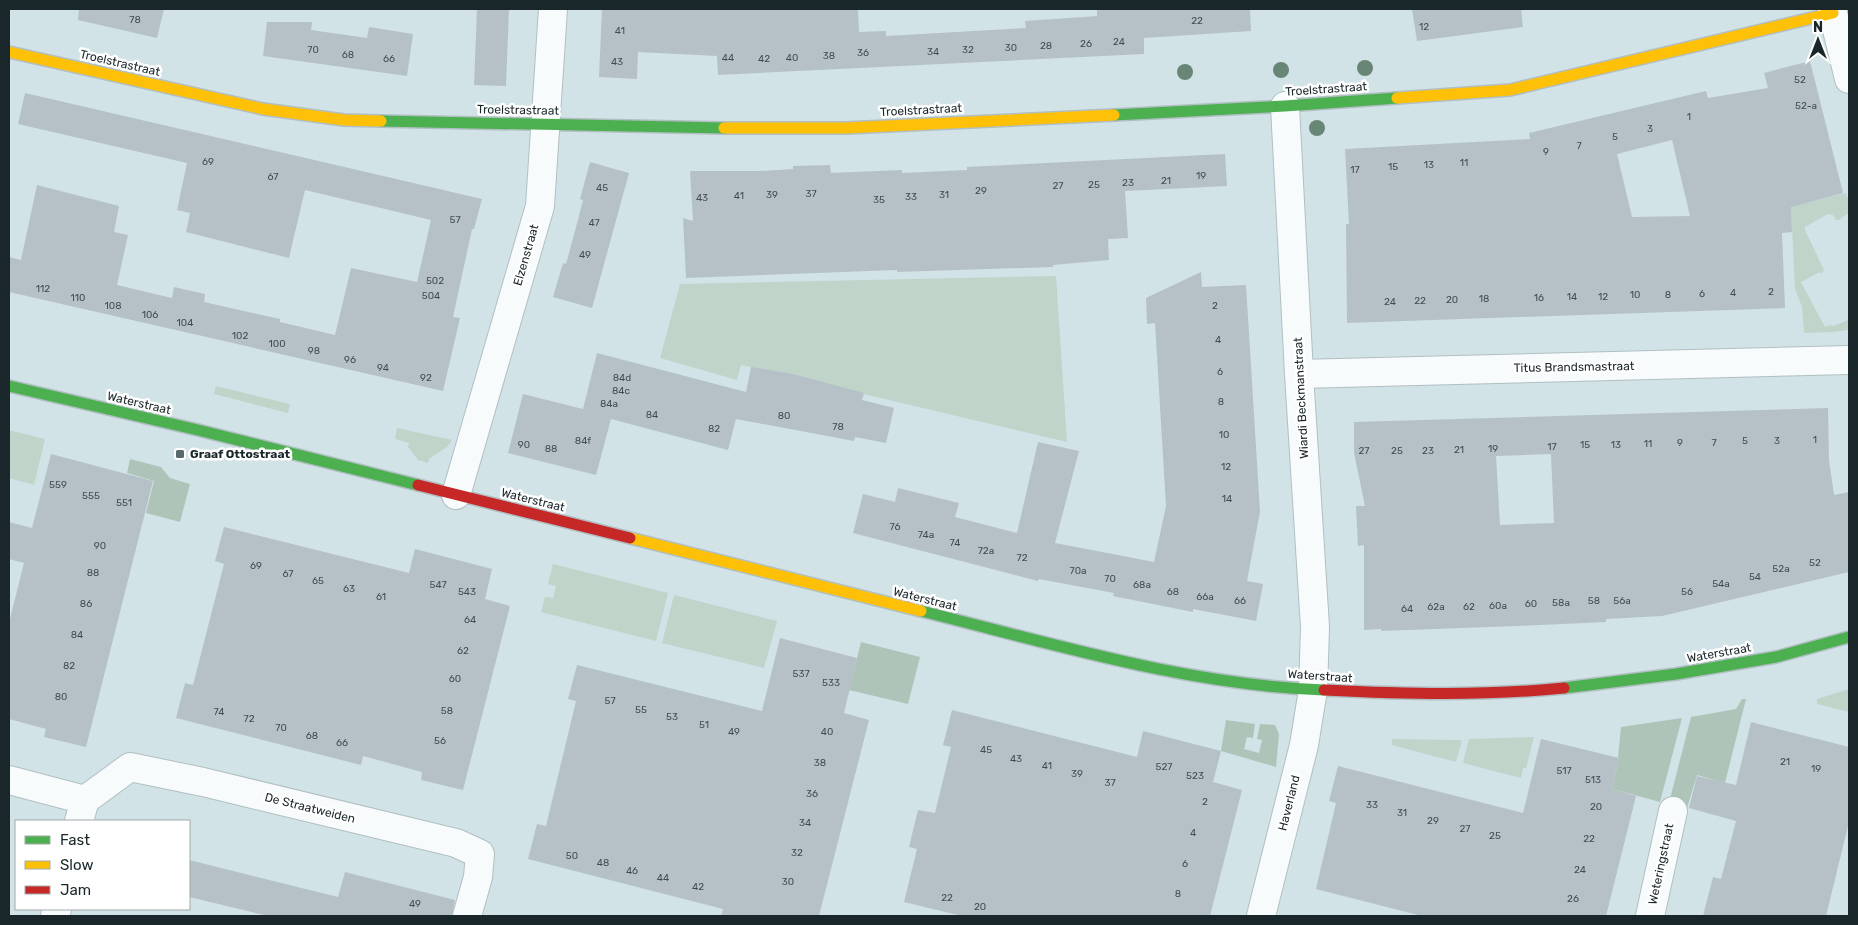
<svg xmlns="http://www.w3.org/2000/svg" width="1858" height="925" font-family="Rubik,sans-serif">
<style>
.green{fill:#c0d4ca}
.forest{fill:#aec4b9}
.building{fill:#b6c1c7;fill-rule:evenodd}
.lines{fill:none;stroke-linecap:round;stroke-linejoin:round}
.street-casing{stroke:#b1bfc3;stroke-width:30}
.fast-casing{stroke:#b1bfc3;stroke-width:14}
.slow-casing{stroke:#b1bfc3;stroke-width:14}
.jam-casing{stroke:#b1bfc3;stroke-width:14}
.street{stroke:#f8fbfb;stroke-width:28}
.fast{stroke:#4caf50;stroke-width:11}
.slow{stroke:#ffc107;stroke-width:11}
.jam{stroke:#c62828;stroke-width:11}
.tree{fill:#688675}
.poi-dot{fill:#5a696c;stroke:#fff;stroke-width:2}
.labels{text-anchor:middle;stroke-width:5;stroke-linejoin:round;paint-order:stroke}
.number-label{font-size:10px;fill:#414e51}
.street-label{font-size:12px;fill:#1a272a;stroke:#fff}
.poi-label{font-size:12px;font-weight:bold;fill:#1a272a;stroke:#fff;text-anchor:start}
</style>
<rect width="100%" height="100%" fill="#d1e3e7"/>
<!-- green -->
<path class="green" d="M 1846,193 L 1847,197 L 1849,196 L 1849,213 L 1841,218 L 1840,220 L 1836,220 L 1833,215 L 1828,214 L 1805,227 L 1805,230 L 1824,270 L 1821,274 L 1820,272 L 1801,282 L 1825,327 L 1829,325 L 1833,326 L 1848,320 L 1849,321 L 1849,330 L 1833,332 L 1804,333 L 1802,307 L 1795,289 L 1791,206 Z
M 1056,276 L 1067,442 L 741,365 L 737,380 L 660,358 L 680,284 Z
M 216,386 L 290,404 L 288,413 L 214,394 Z
M 397,428 L 452,440 L 447,447 L 429,459 L 428,463 L 418,460 L 408,447 L 409,443 L 395,439 Z
M 9,430 L 45,439 L 34,485 L 9,478 Z
M 553,564 L 668,593 L 656,641 L 541,612 L 545,597 L 553,598 L 556,586 L 548,584 Z
M 674,595 L 777,621 L 764,668 L 662,643 Z
M 1849,689 L 1849,712 L 1817,704 L 1817,699 Z
M 1534,737 L 1526,768 L 1523,768 L 1521,778 L 1463,763 L 1469,739 Z
M 1392,739 L 1462,740 L 1456,762 L 1392,745 Z"/>
<!-- forest -->
<path class="forest" d="M 130,459 L 161,467 L 170,478 L 190,484 L 180,522 L 146,513 L 154,481 L 127,473 Z
M 861,642 L 920,657 L 908,704 L 849,690 Z
M 1742,699 L 1746,699 L 1725,783 L 1697,775 L 1687,808 L 1669,803 L 1691,717 L 1736,709 Z
M 1682,718 L 1660,802 L 1612,789 L 1619,758 L 1618,757 L 1621,727 Z
M 1226,720 L 1255,724 L 1253,738 L 1247,737 L 1244,749 L 1259,753 L 1262,740 L 1257,739 L 1260,724 L 1275,725 L 1279,734 L 1276,767 L 1221,751 Z"/>
<!-- building -->
<path class="building" d="M 79,9 L 164,9 L 157,38 L 78,20 Z
M 477,9 L 509,9 L 506,86 L 474,85 Z
M 602,9 L 858,9 L 859,32 L 886,31 L 886,36 L 1026,28 L 1025,21 L 1097,16 L 1097,9 L 1250,9 L 1251,31 L 1144,38 L 1144,54 L 718,75 L 717,56 L 638,52 L 637,79 L 599,77 Z
M 1412,9 L 1521,9 L 1523,27 L 1417,41 Z
M 267,22 L 312,22 L 311,30 L 367,38 L 369,27 L 413,34 L 407,76 L 263,56 Z
M 1810,61 L 1843,193 L 1791,207 L 1792,232 L 1782,233 L 1785,308 L 1347,323 L 1346,224 L 1349,224 L 1345,149 L 1530,139 L 1529,133 L 1706,91 L 1708,98 L 1768,88 L 1764,73 ZM 1672,140 L 1690,216 L 1632,217 L 1617,154 Z
M 25,93 L 482,199 L 474,229 L 472,229 L 453,317 L 460,318 L 443,391 L 9,292 L 9,257 L 21,260 L 37,185 L 119,206 L 114,232 L 128,235 L 117,285 L 172,298 L 174,287 L 205,294 L 204,302 L 280,319 L 280,322 L 335,335 L 351,268 L 417,282 L 431,220 L 305,190 L 289,258 L 186,232 L 190,213 L 177,210 L 187,163 L 18,124 Z
M 1225,154 L 1227,186 L 1125,191 L 1128,238 L 1108,239 L 1109,260 L 1053,265 L 1053,267 L 897,272 L 897,270 L 686,278 L 683,218 L 693,221 L 690,171 L 761,171 L 793,169 L 793,166 L 830,165 L 831,173 L 902,170 L 902,173 L 967,170 L 967,167 Z
M 590,162 L 629,173 L 592,308 L 553,297 L 563,263 L 566,264 L 575,231 L 583,200 L 580,199 Z
M 1201,272 L 1202,287 L 1246,285 L 1260,512 L 1247,581 L 1263,584 L 1256,621 L 1193,609 L 1193,612 L 1113,596 L 1114,593 L 1039,579 L 1038,581 L 853,533 L 863,494 L 895,502 L 898,488 L 959,503 L 955,517 L 1017,533 L 1038,442 L 1079,451 L 1055,543 L 1154,562 L 1166,506 L 1155,323 L 1147,324 L 1146,298 Z
M 597,353 L 746,392 L 751,367 L 793,374 L 864,393 L 862,400 L 894,408 L 886,443 L 855,437 L 854,441 L 736,419 L 728,450 L 611,419 L 596,475 L 508,453 L 523,394 L 583,409 Z
M 1828,408 L 1829,460 L 1834,495 L 1849,492 L 1849,572 L 1662,616 L 1606,619 L 1606,622 L 1516,626 L 1381,631 L 1381,629 L 1364,630 L 1364,545 L 1358,546 L 1356,506 L 1365,506 L 1354,453 L 1354,422 ZM 1551,454 L 1554,523 L 1500,525 L 1496,456 Z
M 51,454 L 153,481 L 86,747 L 44,737 L 46,729 L 9,719 L 9,623 L 24,563 L 9,559 L 9,522 L 32,528 Z
M 224,527 L 409,573 L 415,549 L 492,569 L 485,599 L 510,606 L 463,790 L 421,780 L 422,772 L 363,756 L 361,765 L 176,718 L 185,683 L 193,685 L 224,564 L 215,561 Z
M 780,638 L 857,658 L 844,713 L 869,720 L 819,916 L 721,916 L 723,909 L 528,859 L 537,824 L 546,826 L 576,701 L 568,699 L 577,665 L 762,711 Z
M 952,710 L 1137,757 L 1143,731 L 1221,751 L 1213,782 L 1242,790 L 1210,916 L 962,916 L 904,902 L 917,849 L 909,847 L 918,810 L 935,813 L 951,747 L 943,745 Z
M 1751,722 L 1849,747 L 1849,822 L 1826,916 L 1703,916 L 1713,877 L 1721,879 L 1736,821 L 1689,808 L 1697,776 L 1736,785 Z
M 1541,739 L 1619,758 L 1612,789 L 1636,796 L 1606,916 L 1422,916 L 1316,889 L 1336,803 L 1329,801 L 1338,766 L 1523,813 Z
M 189,860 L 338,897 L 345,872 L 455,900 L 452,916 L 268,916 L 189,897 Z"/>
<g class="lines">
<defs>
<path id="street" d="M 1832,9 L 1849,79
M 1299,374 L 1849,360
M 456,495 L 540,206 L 553,9
M 9,780 L 85,800
M 79,821 L 85,800 L 130,767 L 203,782 L 456,843 L 480,854 L 478,877 L 467,916
M 55,916 L 57,909
M 1261,916 L 1304,745 L 1313,690 L 1315,627 L 1299,374 L 1285,106
M 1650,916 L 1673,811"/>
<path id="fast" d="M 1114,115 L 1285,106 L 1397,98
M 381,121 L 724,128
M 9,386 L 198,430 L 418,485
M 921,611 C 1054,644 1187,685 1324,690
M 1564,688 L 1676,674 L 1776,657 L 1849,637"/>
<path id="slow" d="M 9,52 L 263,109 L 344,120 L 381,121
M 1397,98 L 1510,90 L 1833,13
M 724,128 L 846,128 L 1114,115
M 630,538 L 921,611"/>
<path id="jam" d="M 418,485 L 630,538
M 1324,690 C 1405,694 1484,696 1564,688"/>
</defs>
<!-- street casing -->
<use href="#street" class="street-casing"/>
<!-- fast casing -->
<use href="#fast" class="fast-casing"/>
<!-- slow casing -->
<use href="#slow" class="slow-casing"/>
<!-- jam casing -->
<use href="#jam" class="jam-casing"/>
<!-- street -->
<use href="#street" class="street"/>
<!-- fast -->
<use href="#fast" class="fast"/>
<!-- slow -->
<use href="#slow" class="slow"/>
<!-- jam -->
<use href="#jam" class="jam"/>
</g>
<!-- trees -->
<g class="tree">
<circle cx="1365" cy="68" r="8"/>
<circle cx="1281" cy="70" r="8"/>
<circle cx="1185" cy="72" r="8"/>
<circle cx="1317" cy="128" r="8"/>
</g>
<!-- markers -->
<rect class="poi-dot" x="175" y="449" width="10" height="10" rx="2.5"/>
<g class="labels">
<!-- number labels -->
<g class="number-label">
<text x="135" y="23">78</text>
<text x="1197" y="24">22</text>
<text x="1424" y="30">12</text>
<text x="620" y="34">41</text>
<text x="1119" y="45">24</text>
<text x="1086" y="47">26</text>
<text x="1046" y="49">28</text>
<text x="1011" y="51">30</text>
<text x="313" y="53">70</text>
<text x="968" y="53">32</text>
<text x="933" y="55">34</text>
<text x="863" y="56">36</text>
<text x="348" y="58">68</text>
<text x="829" y="59">38</text>
<text x="728" y="61">44</text>
<text x="792" y="61">40</text>
<text x="389" y="62">66</text>
<text x="764" y="62">42</text>
<text x="617" y="65">43</text>
<text x="1800" y="83">52</text>
<text x="1806" y="109">52-a</text>
<text x="1689" y="120">1</text>
<text x="1650" y="132">3</text>
<text x="1615" y="140">5</text>
<text x="1579" y="149">7</text>
<text x="1546" y="155">9</text>
<text x="208" y="165">69</text>
<text x="1464" y="166">11</text>
<text x="1429" y="168">13</text>
<text x="1393" y="170">15</text>
<text x="1355" y="173">17</text>
<text x="1201" y="179">19</text>
<text x="273" y="180">67</text>
<text x="1166" y="184">21</text>
<text x="1128" y="186">23</text>
<text x="1094" y="188">25</text>
<text x="1058" y="189">27</text>
<text x="602" y="191">45</text>
<text x="981" y="194">29</text>
<text x="811" y="197">37</text>
<text x="772" y="198">39</text>
<text x="944" y="198">31</text>
<text x="739" y="199">41</text>
<text x="911" y="200">33</text>
<text x="702" y="201">43</text>
<text x="879" y="203">35</text>
<text x="455" y="223">57</text>
<text x="594" y="226">47</text>
<text x="585" y="258">49</text>
<text x="435" y="284">502</text>
<text x="43" y="292">112</text>
<text x="1771" y="295">2</text>
<text x="1733" y="296">4</text>
<text x="1702" y="297">6</text>
<text x="1635" y="298">10</text>
<text x="1668" y="298">8</text>
<text x="431" y="299">504</text>
<text x="1572" y="300">14</text>
<text x="1603" y="300">12</text>
<text x="78" y="301">110</text>
<text x="1539" y="301">16</text>
<text x="1484" y="302">18</text>
<text x="1452" y="303">20</text>
<text x="1420" y="304">22</text>
<text x="1390" y="305">24</text>
<text x="113" y="309">108</text>
<text x="1215" y="309">2</text>
<text x="150" y="318">106</text>
<text x="185" y="326">104</text>
<text x="240" y="339">102</text>
<text x="1218" y="343">4</text>
<text x="277" y="347">100</text>
<text x="314" y="354">98</text>
<text x="350" y="363">96</text>
<text x="383" y="371">94</text>
<text x="1220" y="375">6</text>
<text x="426" y="381">92</text>
<text x="622" y="381">84d</text>
<text x="621" y="394">84c</text>
<text x="1221" y="405">8</text>
<text x="609" y="407">84a</text>
<text x="652" y="418">84</text>
<text x="784" y="419">80</text>
<text x="838" y="430">78</text>
<text x="714" y="432">82</text>
<text x="1224" y="438">10</text>
<text x="1815" y="443">1</text>
<text x="583" y="444">84f</text>
<text x="1745" y="444">5</text>
<text x="1777" y="444">3</text>
<text x="1680" y="446">9</text>
<text x="1714" y="446">7</text>
<text x="1648" y="447">11</text>
<text x="524" y="448">90</text>
<text x="1585" y="448">15</text>
<text x="1616" y="448">13</text>
<text x="1552" y="450">17</text>
<text x="551" y="452">88</text>
<text x="1493" y="452">19</text>
<text x="1459" y="453">21</text>
<text x="1364" y="454">27</text>
<text x="1397" y="454">25</text>
<text x="1428" y="454">23</text>
<text x="1226" y="470">12</text>
<text x="58" y="488">559</text>
<text x="91" y="499">555</text>
<text x="1227" y="502">14</text>
<text x="124" y="506">551</text>
<text x="895" y="530">76</text>
<text x="926" y="538">74a</text>
<text x="955" y="546">74</text>
<text x="100" y="549">90</text>
<text x="986" y="554">72a</text>
<text x="1022" y="561">72</text>
<text x="1815" y="566">52</text>
<text x="256" y="569">69</text>
<text x="1781" y="572">52a</text>
<text x="1078" y="574">70a</text>
<text x="93" y="576">88</text>
<text x="288" y="577">67</text>
<text x="1755" y="580">54</text>
<text x="1110" y="582">70</text>
<text x="318" y="584">65</text>
<text x="1721" y="587">54a</text>
<text x="438" y="588">547</text>
<text x="1142" y="588">68a</text>
<text x="349" y="592">63</text>
<text x="467" y="595">543</text>
<text x="1173" y="595">68</text>
<text x="1687" y="595">56</text>
<text x="381" y="600">61</text>
<text x="1205" y="600">66a</text>
<text x="1240" y="604">66</text>
<text x="1594" y="604">58</text>
<text x="1622" y="604">56a</text>
<text x="1561" y="606">58a</text>
<text x="86" y="607">86</text>
<text x="1531" y="607">60</text>
<text x="1498" y="609">60a</text>
<text x="1436" y="610">62a</text>
<text x="1469" y="610">62</text>
<text x="1407" y="612">64</text>
<text x="470" y="623">64</text>
<text x="77" y="638">84</text>
<text x="463" y="654">62</text>
<text x="69" y="669">82</text>
<text x="801" y="677">537</text>
<text x="455" y="682">60</text>
<text x="831" y="686">533</text>
<text x="61" y="700">80</text>
<text x="610" y="704">57</text>
<text x="641" y="713">55</text>
<text x="447" y="714">58</text>
<text x="219" y="715">74</text>
<text x="672" y="720">53</text>
<text x="249" y="722">72</text>
<text x="704" y="728">51</text>
<text x="281" y="731">70</text>
<text x="734" y="735">49</text>
<text x="827" y="735">40</text>
<text x="312" y="739">68</text>
<text x="440" y="744">56</text>
<text x="342" y="746">66</text>
<text x="986" y="753">45</text>
<text x="1016" y="762">43</text>
<text x="1785" y="765">21</text>
<text x="820" y="766">38</text>
<text x="1047" y="769">41</text>
<text x="1164" y="770">527</text>
<text x="1816" y="772">19</text>
<text x="1564" y="774">517</text>
<text x="1077" y="777">39</text>
<text x="1195" y="779">523</text>
<text x="1593" y="783">513</text>
<text x="1110" y="786">37</text>
<text x="812" y="797">36</text>
<text x="1205" y="805">2</text>
<text x="1372" y="808">33</text>
<text x="1596" y="810">20</text>
<text x="1402" y="816">31</text>
<text x="1433" y="824">29</text>
<text x="805" y="826">34</text>
<text x="1465" y="832">27</text>
<text x="1193" y="836">4</text>
<text x="1495" y="839">25</text>
<text x="1589" y="842">22</text>
<text x="797" y="856">32</text>
<text x="572" y="859">50</text>
<text x="603" y="866">48</text>
<text x="1185" y="867">6</text>
<text x="1580" y="873">24</text>
<text x="632" y="874">46</text>
<text x="663" y="881">44</text>
<text x="788" y="885">30</text>
<text x="698" y="890">42</text>
<text x="1178" y="897">8</text>
<text x="947" y="901">22</text>
<text x="1573" y="902">26</text>
<text x="415" y="907">49</text>
<text x="980" y="910">20</text>
</g>
<!-- street labels -->
<g class="street-label">
<text transform="translate(120 63) rotate(13)" y="4">Troelstrastraat</text>
<text transform="translate(1326 89) rotate(-4)" y="4">Troelstrastraat</text>
<text transform="translate(518 110) rotate(1)" y="4">Troelstrastraat</text>
<text transform="translate(921 110) rotate(-3)" y="4">Troelstrastraat</text>
<text transform="translate(526 255) rotate(-74)" y="4">Elzenstraat</text>
<text transform="translate(1574 367) rotate(-1)" y="4">Titus Brandsmastraat</text>
<text transform="translate(1301 398) rotate(-93)" y="4">Wiardi Beckmanstraat</text>
<text transform="translate(139 403) rotate(13)" y="4">Waterstraat</text>
<text transform="translate(533 500) rotate(14)" y="4">Waterstraat</text>
<text transform="translate(925 599) rotate(14)" y="4">Waterstraat</text>
<text transform="translate(1719 653) rotate(-10)" y="4">Waterstraat</text>
<text transform="translate(1320 676) rotate(4)" y="4">Waterstraat</text>
<text transform="translate(1289 803) rotate(-76)" y="4">Haverland</text>
<text transform="translate(310 808) rotate(14)" y="4">De Straatweiden</text>
<text transform="translate(1661 864) rotate(-78)" y="4">Weteringstraat</text>
</g>
<!-- poi labels -->
<g class="poi-label">
<text x="190" y="458">Graaf Ottostraat</text>
</g>
</g>
<!-- border -->
<rect width="1858" height="925" fill="none" stroke="#1a272a" stroke-width="20"/>
<!-- legend -->
<rect x="15" y="820" width="175" height="90" fill="#ffffff" stroke="#a3a9aa"/>
<rect x="25" y="836" width="25" height="8" fill="#4caf50" stroke="#a3a9aa"/>
<text x="60" y="845" font-size="15" fill="#1a272a">Fast</text>
<rect x="25" y="861" width="25" height="8" fill="#ffc107" stroke="#a3a9aa"/>
<text x="60" y="870" font-size="15" fill="#1a272a">Slow</text>
<rect x="25" y="886" width="25" height="8" fill="#c62828" stroke="#a3a9aa"/>
<text x="60" y="895" font-size="15" fill="#1a272a">Jam</text>
<!-- north arrow -->
<g transform="translate(1818 40)" stroke="#ffffff" stroke-width="4" paint-order="stroke">
<path d="M0-4L9 19L0 12L-9 19Z" fill="#1a272a"/>
<text y="-8" font-size="14" font-weight="bold" text-anchor="middle" fill="#1a272a">N</text>
</g>
</svg>
